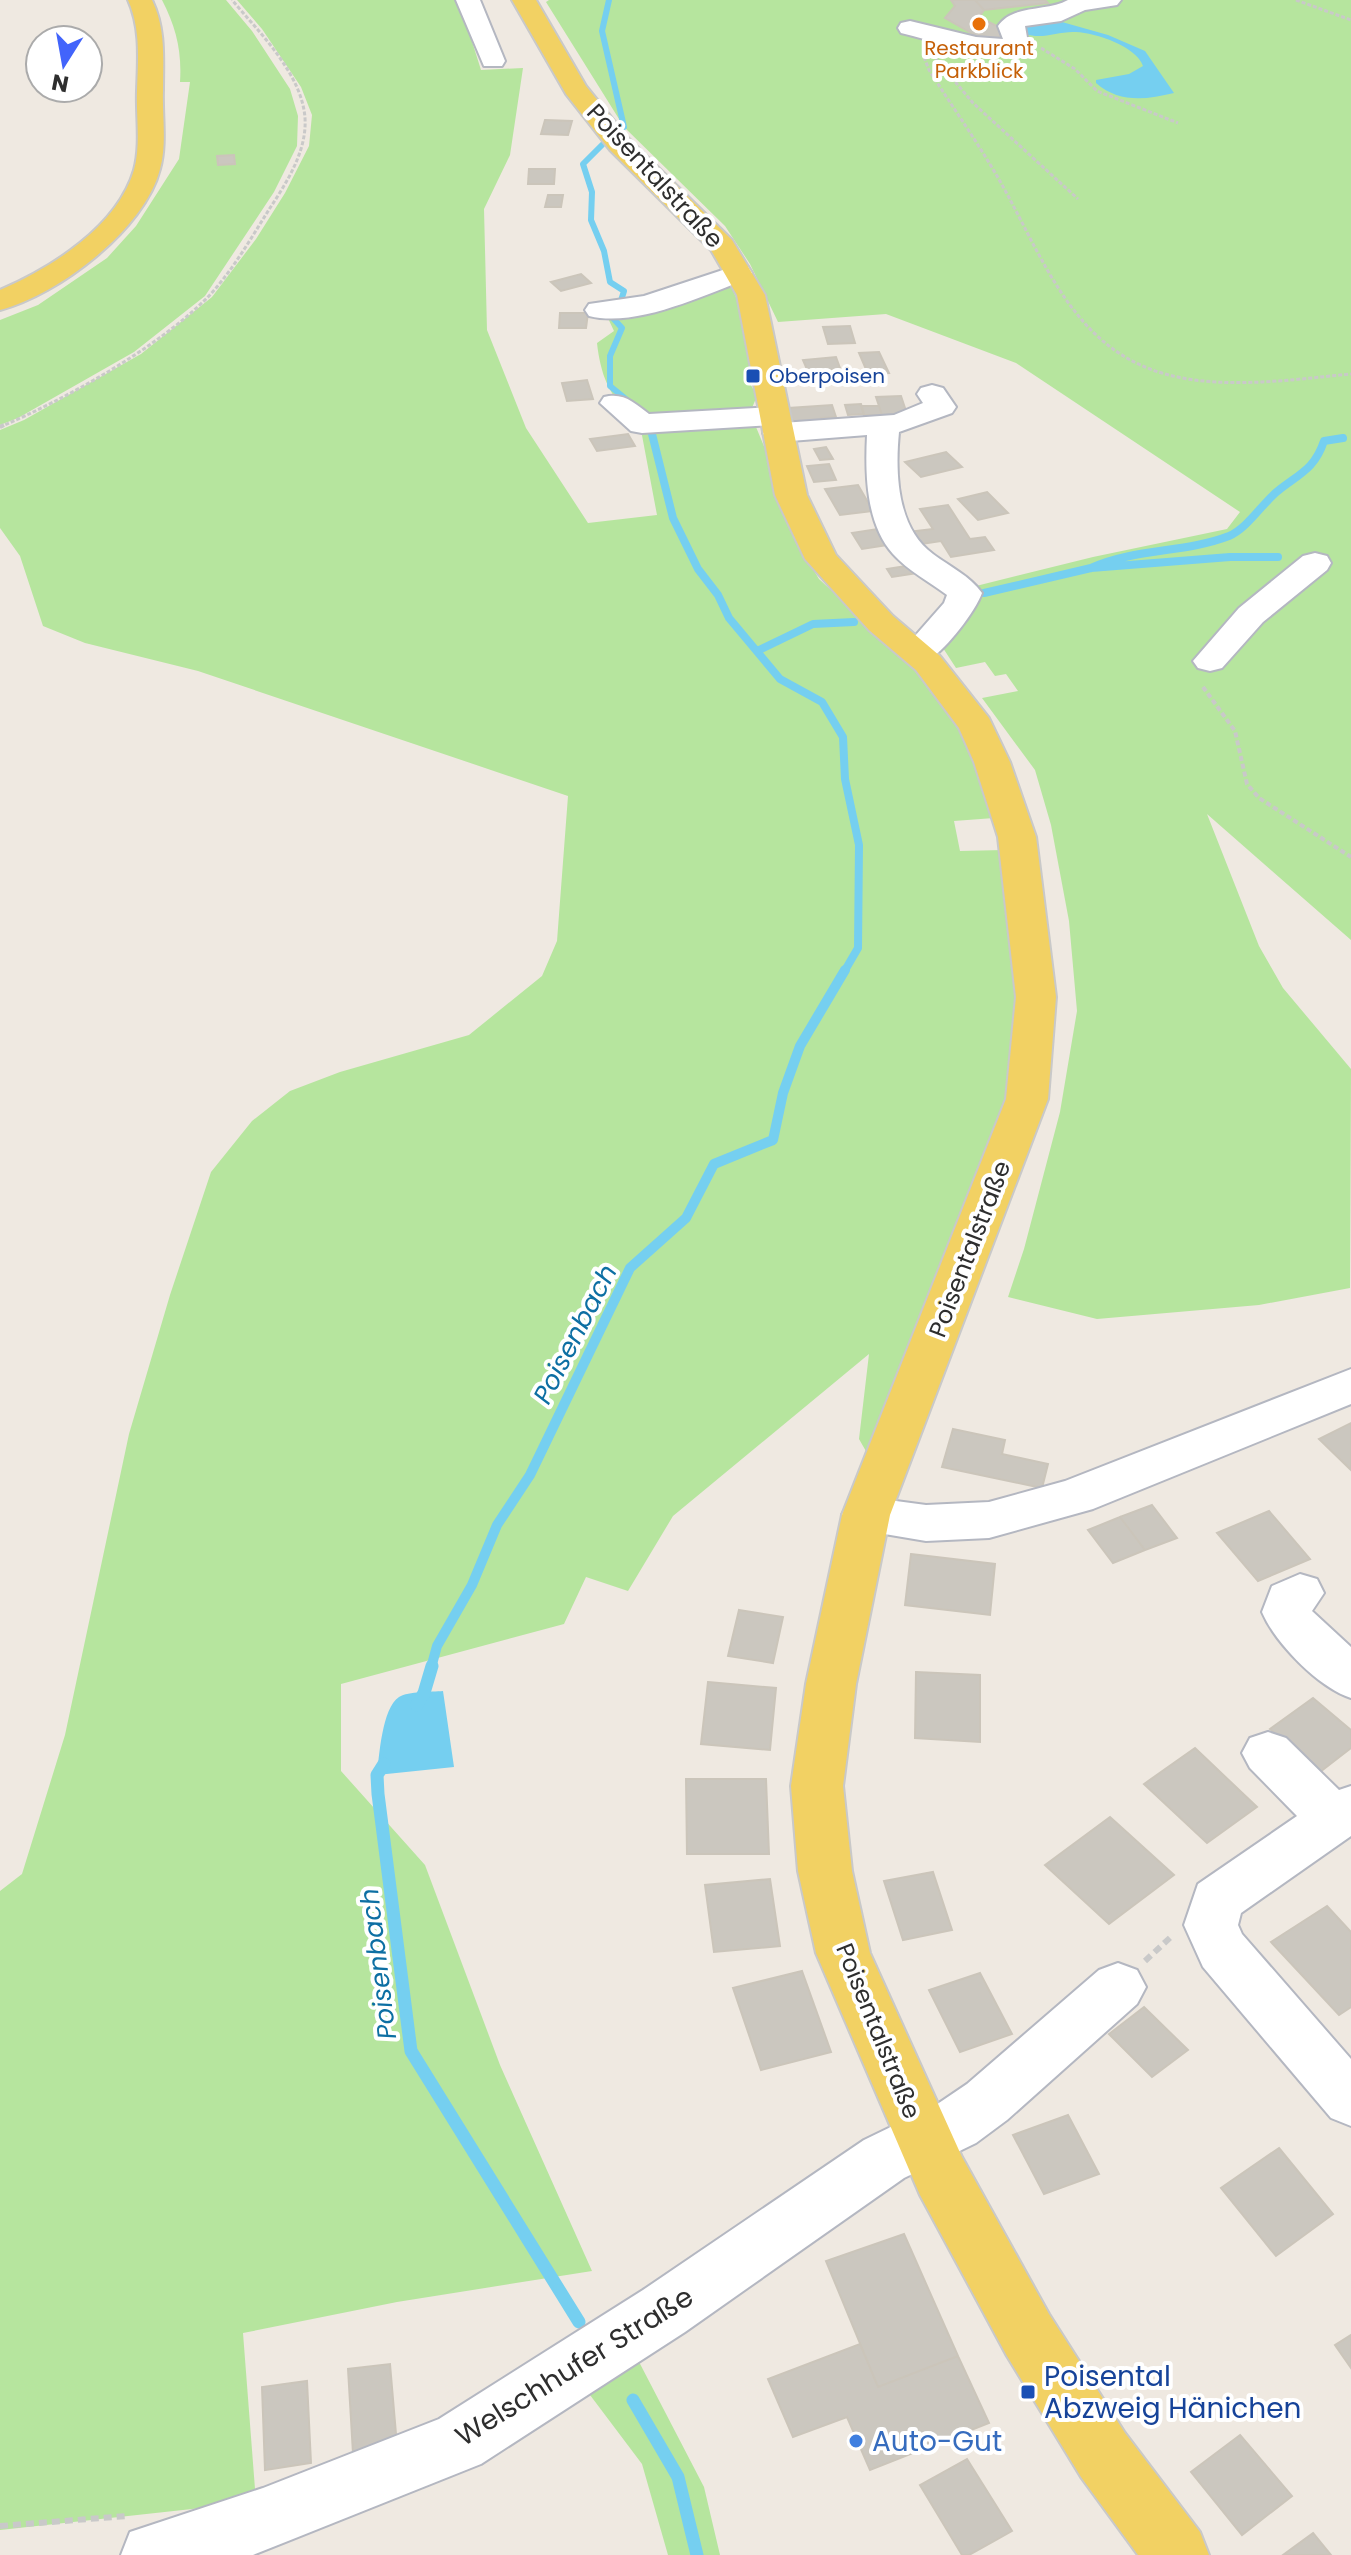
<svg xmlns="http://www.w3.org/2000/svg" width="1351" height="2555" font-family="Poppins,sans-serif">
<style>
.green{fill:#b6e59e}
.water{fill:#75cff0}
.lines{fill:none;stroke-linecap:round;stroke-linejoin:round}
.stream-far3{stroke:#75cff0;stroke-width:6}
.stream-far2{stroke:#75cff0;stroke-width:8}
.stream-far1{stroke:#75cff0;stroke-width:10}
.stream{stroke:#75cff0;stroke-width:13}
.building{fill:#cbc7bf;stroke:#cbc5ba;stroke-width:2}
.minor-casing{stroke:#b4b7c1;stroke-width:4}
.major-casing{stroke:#c9c9c9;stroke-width:4}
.path-far2{stroke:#c9c9c9;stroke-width:3;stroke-dasharray:4 2;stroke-linecap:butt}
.path-far1{stroke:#c9c9c9;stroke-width:4;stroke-dasharray:5 3;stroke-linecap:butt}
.path{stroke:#c9c9c9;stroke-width:6;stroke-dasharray:8 5;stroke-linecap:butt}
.minor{fill:#fff;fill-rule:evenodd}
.major{fill:#f2d163;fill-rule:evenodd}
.food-dot{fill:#e8710a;stroke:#fff;stroke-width:3}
.transit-dot{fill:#1a4fb4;stroke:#fff;stroke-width:3}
.shop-dot{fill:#3f7fe0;stroke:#fff;stroke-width:3}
.labels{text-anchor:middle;stroke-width:8;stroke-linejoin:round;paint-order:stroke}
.far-food-label{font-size:20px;fill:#c56008;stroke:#fff}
.far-transit-label{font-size:20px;fill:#164399;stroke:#fff;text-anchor:start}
.street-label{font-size:24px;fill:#2e2e2e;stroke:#fff}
.water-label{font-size:26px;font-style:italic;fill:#0d6fa3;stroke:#fff}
.near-street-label{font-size:28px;fill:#2e2e2e;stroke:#fff}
.near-transit-label{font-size:28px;fill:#164399;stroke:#fff;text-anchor:start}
.near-shop-label{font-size:28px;fill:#366cbe;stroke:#fff;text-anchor:start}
</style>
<rect width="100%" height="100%" fill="#efe9e1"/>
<!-- green -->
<path class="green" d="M 162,0 L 226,0 L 252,31 L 290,89 L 298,116 L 297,146 L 274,192 L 205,296 L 134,352 L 18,418 L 0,425 L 0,320 L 38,305 L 107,258 L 136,226 L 179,159 L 190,82 L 180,82 C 182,51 176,27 162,0 Z
M 237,0 L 459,0 L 481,70 L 523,68 L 510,155 L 484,209 L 487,330 L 526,428 L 588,523 L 657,515 L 641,430 L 748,424 L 756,427 L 771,463 L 793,536 L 819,579 L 901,655 L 943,703 L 972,748 L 994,818 L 954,821 L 960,851 L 1004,850 L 1018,961 L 1017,1029 L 1008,1101 L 867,1453 L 859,1439 L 869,1354 L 673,1516 L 628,1591 L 586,1577 L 564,1624 L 341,1684 L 341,1771 L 425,1865 L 500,2065 L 592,2271 L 397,2302 L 243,2333 L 256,2502 L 0,2530 L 0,1891 L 22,1874 L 65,1735 L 129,1434 L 170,1295 L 211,1172 L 252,1121 L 290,1091 L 340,1072 L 469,1035 L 542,976 L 557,941 L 568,796 L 198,671 L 85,643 L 43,626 L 20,556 L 0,528 L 0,430 L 24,420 L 141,354 L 212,297 L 256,239 L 285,193 L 309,146 L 312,115 L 301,87 L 262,29 Z
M 549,0 L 1351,0 L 1351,940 L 1207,814 L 1259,946 L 1283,988 L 1351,1069 L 1350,1288 L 1259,1305 L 1097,1319 L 1008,1297 L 1024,1249 L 1060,1112 L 1077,1011 L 1069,921 L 1051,825 L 1035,770 L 982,698 L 1018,691 L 1006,674 L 995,676 L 985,662 L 956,668 L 943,648 L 976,586 L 1093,557 L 1227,529 L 1240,512 L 1016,363 L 886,314 L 778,322 L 750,264 L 725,226 L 624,127 L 546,2 Z
M 730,283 L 743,314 L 754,366 L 747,378 L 757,396 L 749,415 C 675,420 608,443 597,343 L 614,331 L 606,314 Z
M 637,2358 L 704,2487 L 720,2555 L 668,2555 L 642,2464 L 587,2391 Z"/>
<!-- water -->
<path class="water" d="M 1062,22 L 1108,35 L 1145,51 L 1174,93 C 1145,100 1119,103 1096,83 L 1096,80 L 1129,74 L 1143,66 C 1136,46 1096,33 1076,32 C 1057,31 1044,40 1025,34 L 1021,27 Z
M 443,1691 L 454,1767 L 377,1775 C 379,1757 382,1708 399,1697 C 409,1691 431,1692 443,1691 Z"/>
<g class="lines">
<!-- stream-far3 -->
<path class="stream-far3" d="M 609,0 L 602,31 L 624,127
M 602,145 L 583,164 L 592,192 L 591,220 L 604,251 L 610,282 L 624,291 L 620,304 L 610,315 L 622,328 L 610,356 L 610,386 L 632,404"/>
<!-- stream-far2 -->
<path class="stream-far2" d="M 651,430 L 673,518 L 698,569 L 718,595 L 729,618 L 780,679 L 822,702 L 843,737 L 845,779 L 859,845 L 858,948 L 844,972
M 1091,568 C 1136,548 1185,553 1229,536 C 1248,528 1263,502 1279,490 C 1301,473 1315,468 1324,441 L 1343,438
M 984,593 L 1091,568 L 1230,557 L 1278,557
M 757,651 L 813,624 L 854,622"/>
<!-- stream-far1 -->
<path class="stream-far1" d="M 431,1668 L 437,1646 L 472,1585 L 497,1525 L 530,1475 L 630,1268 L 686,1218 L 714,1164 L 773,1140 L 783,1093 L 800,1046 L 845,970"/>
<!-- stream -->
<path class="stream" d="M 417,1705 L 424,1693 L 432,1666
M 384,1764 L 377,1775 L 378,1794 L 411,2051 L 579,2322
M 633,2400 L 678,2477 L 697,2555"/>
</g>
<!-- building -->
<path class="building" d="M 951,0 L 975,0 L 984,10 L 979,17 L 1012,34 L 985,41 L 945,18 L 955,6 Z
M 975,0 L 1045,0 L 1048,3 L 984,10 Z
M 545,120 L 572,121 L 568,135 L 541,134 Z
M 234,155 L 235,164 L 218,165 L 217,156 Z
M 529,169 L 555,169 L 554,184 L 528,184 Z
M 548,195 L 563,195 L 561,207 L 545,207 Z
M 581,274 L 591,283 L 561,291 L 551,282 Z
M 560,313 L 588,313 L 586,328 L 559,328 Z
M 850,326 L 855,343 L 828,344 L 823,327 Z
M 879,352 L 889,373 L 868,374 L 859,353 Z
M 836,357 L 844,379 L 812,381 L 803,360 Z
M 587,380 L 593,399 L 567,401 L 562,383 Z
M 901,396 L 907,414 L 882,415 L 876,397 Z
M 861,404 L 864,414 L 848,415 L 845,405 Z
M 832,405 L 836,417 L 821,418 L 823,426 L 795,428 L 789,408 Z
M 861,406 L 879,406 L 882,415 L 864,415 Z
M 628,434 L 635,446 L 597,451 L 590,439 Z
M 826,447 L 833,459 L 820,460 L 814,449 Z
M 946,452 L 962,467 L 921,477 L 905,462 Z
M 829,464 L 836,480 L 814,482 L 807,466 Z
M 858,485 L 873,511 L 840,515 L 825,489 Z
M 987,492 L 1008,513 L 978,520 L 958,499 Z
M 948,505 L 970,539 L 985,537 L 994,550 L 951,557 L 941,541 L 915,545 L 907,532 L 933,529 L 920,509 Z
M 884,528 L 894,544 L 862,549 L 852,533 Z
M 918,564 L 924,572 L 892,577 L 887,569 Z
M 1351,1423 L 1351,1470 L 1319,1439 Z
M 953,1429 L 1005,1440 L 1002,1454 L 1048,1464 L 1042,1488 L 942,1467 Z
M 1152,1505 L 1177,1538 L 1145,1550 L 1120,1517 Z
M 1269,1511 L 1310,1559 L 1258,1581 L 1217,1533 Z
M 1120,1517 L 1145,1550 L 1113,1563 L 1088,1530 Z
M 911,1554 L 995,1564 L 990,1615 L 905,1605 Z
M 739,1610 L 783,1617 L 773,1663 L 728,1656 Z
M 916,1672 L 980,1675 L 980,1742 L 915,1738 Z
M 708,1682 L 776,1688 L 770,1750 L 701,1744 Z
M 1313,1698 L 1351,1730 L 1351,1748 L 1320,1772 L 1270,1729 Z
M 1195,1748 L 1257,1807 L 1207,1843 L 1144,1784 Z
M 686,1779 L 766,1779 L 769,1854 L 687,1854 Z
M 1110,1817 L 1174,1875 L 1109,1924 L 1045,1865 Z
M 933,1872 L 952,1930 L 903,1940 L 884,1881 Z
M 770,1879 L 780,1946 L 714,1952 L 705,1885 Z
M 1327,1906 L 1351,1932 L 1351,2007 L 1339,2015 L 1271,1942 Z
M 802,1971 L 831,2052 L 761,2070 L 733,1988 Z
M 980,1973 L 1012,2034 L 960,2052 L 929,1990 Z
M 1144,2007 L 1188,2050 L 1152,2077 L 1109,2034 Z
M 1068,2115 L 1099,2174 L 1044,2194 L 1013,2135 Z
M 1279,2148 L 1333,2214 L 1276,2256 L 1221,2188 Z
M 904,2234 L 958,2356 L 878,2387 L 826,2261 Z
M 1351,2335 L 1351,2368 L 1335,2345 Z
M 860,2344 L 878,2387 L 958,2356 L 989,2423 L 870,2470 L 847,2417 L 793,2437 L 768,2379 Z
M 390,2364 L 397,2446 L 353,2453 L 348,2369 Z
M 307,2381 L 311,2463 L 265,2470 L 262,2387 Z
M 1240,2435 L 1292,2496 L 1242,2535 L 1191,2472 Z
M 967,2459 L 1012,2531 L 969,2555 L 962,2555 L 920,2485 Z
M 1313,2533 L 1331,2555 L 1283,2555 Z"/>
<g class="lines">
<defs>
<path id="minor" d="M 456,0 L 480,0 L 505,61 L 502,66 L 484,66 Z
M 1068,0 L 1121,0 L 1117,5 L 1085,10 L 1061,21 L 1025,26 L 1028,43 L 1025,48 C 982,59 943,43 901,33 L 898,28 L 901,23 L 910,21 L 976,37 L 1003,39 L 998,26 C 1013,4 1047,12 1068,0 Z
M 738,265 L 748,267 L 752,273 L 748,279 C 703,295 637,328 589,316 L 585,310 L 589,304 L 644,296 Z
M 932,385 L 943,388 L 956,407 L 952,413 L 899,432 C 895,473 897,528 933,554 C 949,566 970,576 982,593 C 975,612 947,648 930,659 C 922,665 913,662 905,660 L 900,653 L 944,603 L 947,595 C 930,582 908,571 893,554 C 866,524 865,474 867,435 L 778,442 L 767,440 L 763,433 L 772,425 L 642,433 L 631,431 L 600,403 L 604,397 C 624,392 634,403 649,414 L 775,407 L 786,410 L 790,416 L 782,423 L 894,415 L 923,403 L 917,394 L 921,388 Z
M 1315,553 L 1327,556 L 1331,563 L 1327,570 L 1263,622 L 1222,668 L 1210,671 L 1198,668 L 1193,661 L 1239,608 L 1303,556 Z
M 1351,1369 L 1351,1404 L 1093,1509 L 989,1538 L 926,1541 L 849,1528 L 842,1515 L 849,1502 L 866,1497 L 926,1505 L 989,1502 L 1065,1481 Z
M 1300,1574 L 1317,1579 L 1324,1593 L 1312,1611 L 1351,1647 L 1351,1698 C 1319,1688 1275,1643 1262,1612 L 1272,1586 Z
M 1268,1732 L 1286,1738 L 1339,1790 L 1351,1786 L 1351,1836 L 1241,1913 L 1238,1925 L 1242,1934 L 1351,2059 L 1351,2126 L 1331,2118 L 1203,1967 L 1184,1925 L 1198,1884 L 1297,1816 L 1250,1768 L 1242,1753 L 1250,1738 Z
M 1118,1963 L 1137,1970 L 1146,1987 L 1137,2004 L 1007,2120 L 976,2143 L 904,2178 L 685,2332 L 481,2464 L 253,2555 L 121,2555 L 130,2532 L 263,2488 L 439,2419 L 643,2290 L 864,2140 L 936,2105 L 967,2084 L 1099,1970 Z"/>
<path id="major" d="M 128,0 L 152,0 C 166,29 163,59 163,90 C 162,116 167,144 160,169 C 145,229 58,295 0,310 L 0,290 C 51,268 117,227 134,170 C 141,145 136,116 137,91 C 138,59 141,29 128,0 Z
M 512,0 L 536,0 L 586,86 L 628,138 L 732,240 L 765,295 L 807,495 L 836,555 L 893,616 L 940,656 L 989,718 L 1010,762 L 1036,837 L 1056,997 L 1048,1099 L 890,1515 L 856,1684 L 843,1786 L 852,1871 L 870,1953 L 962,2157 L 1049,2314 L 1125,2433 L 1200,2532 L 1209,2555 L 1138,2555 L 1081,2477 L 1007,2356 L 920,2195 L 816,1953 L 798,1871 L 791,1786 L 806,1684 L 842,1515 L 1006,1099 L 1016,997 L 998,837 L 974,762 L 959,728 L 916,670 L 869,630 L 805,559 L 775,495 L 737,295 L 711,250 L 610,150 L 566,94 Z"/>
</defs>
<!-- minor casing -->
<use href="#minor" class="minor-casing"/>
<!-- major casing -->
<use href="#major" class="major-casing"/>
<!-- path-far2 -->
<path class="path-far2" d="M 1296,0 L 1351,20
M 1041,48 L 1075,69 L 1097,91 L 1178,123
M 924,57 L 929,70 C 953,108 979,144 1001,183 C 1039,250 1068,335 1145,367 C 1207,393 1286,380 1351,374
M 936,59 L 973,103 L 1078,199
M 0,427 C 66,399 156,349 207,298 C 232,272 251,238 270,208 C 287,182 307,151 305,118 C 302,74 259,32 232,0"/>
<!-- path-far1 -->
<path class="path-far1" d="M 0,427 L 4,425
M 1203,687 L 1235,731 L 1247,784 L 1259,798 L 1351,857"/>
<!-- path -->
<path class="path" d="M 1145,1961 L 1173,1935
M 0,2526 L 127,2516"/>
<!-- minor -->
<use href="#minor" class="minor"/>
<!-- major -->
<use href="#major" class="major"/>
</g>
<!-- markers -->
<circle class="food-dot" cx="979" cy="24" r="8"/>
<g class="transit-dot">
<rect x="745" y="368" width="16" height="16" rx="4"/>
<rect x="1020" y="2384" width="16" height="16" rx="4"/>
</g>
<circle class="shop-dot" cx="856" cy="2441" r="8"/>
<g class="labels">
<!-- far-food labels -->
<g class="far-food-label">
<text x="979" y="55">Restaurant<tspan x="979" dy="23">Parkblick</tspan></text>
</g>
<!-- far-transit labels -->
<g class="far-transit-label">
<text x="769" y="383">Oberpoisen</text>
</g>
<!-- street labels -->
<g class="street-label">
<text transform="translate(655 176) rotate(47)" y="8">Poisentalstraße</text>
<text transform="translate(970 1249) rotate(-69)" y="8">Poisentalstraße</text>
<text transform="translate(878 2031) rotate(68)" y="8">Poisentalstraße</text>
</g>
<!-- water labels -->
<g class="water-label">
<text transform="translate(575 1334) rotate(-63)" y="9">Poisenbach</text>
<text transform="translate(378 1964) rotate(-97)" y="9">Poisenbach</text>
</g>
<!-- near-street labels -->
<g class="near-street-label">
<text transform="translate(574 2366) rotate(-32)" y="10">Welschhufer Straße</text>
</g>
<!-- near-transit labels -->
<g class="near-transit-label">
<text x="1044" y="2386">Poisental<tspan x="1044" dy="32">Abzweig Hänichen</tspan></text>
</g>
<!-- near-shop labels -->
<g class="near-shop-label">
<text x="872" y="2451">Auto-Gut</text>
</g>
</g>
<!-- north arrow -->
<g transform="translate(64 64) rotate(191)"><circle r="38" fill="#ffffff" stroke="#ababab" stroke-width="2"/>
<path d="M0-6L14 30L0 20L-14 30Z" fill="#4264fb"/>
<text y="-12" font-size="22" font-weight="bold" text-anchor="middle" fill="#2e2e2e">N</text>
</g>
</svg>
